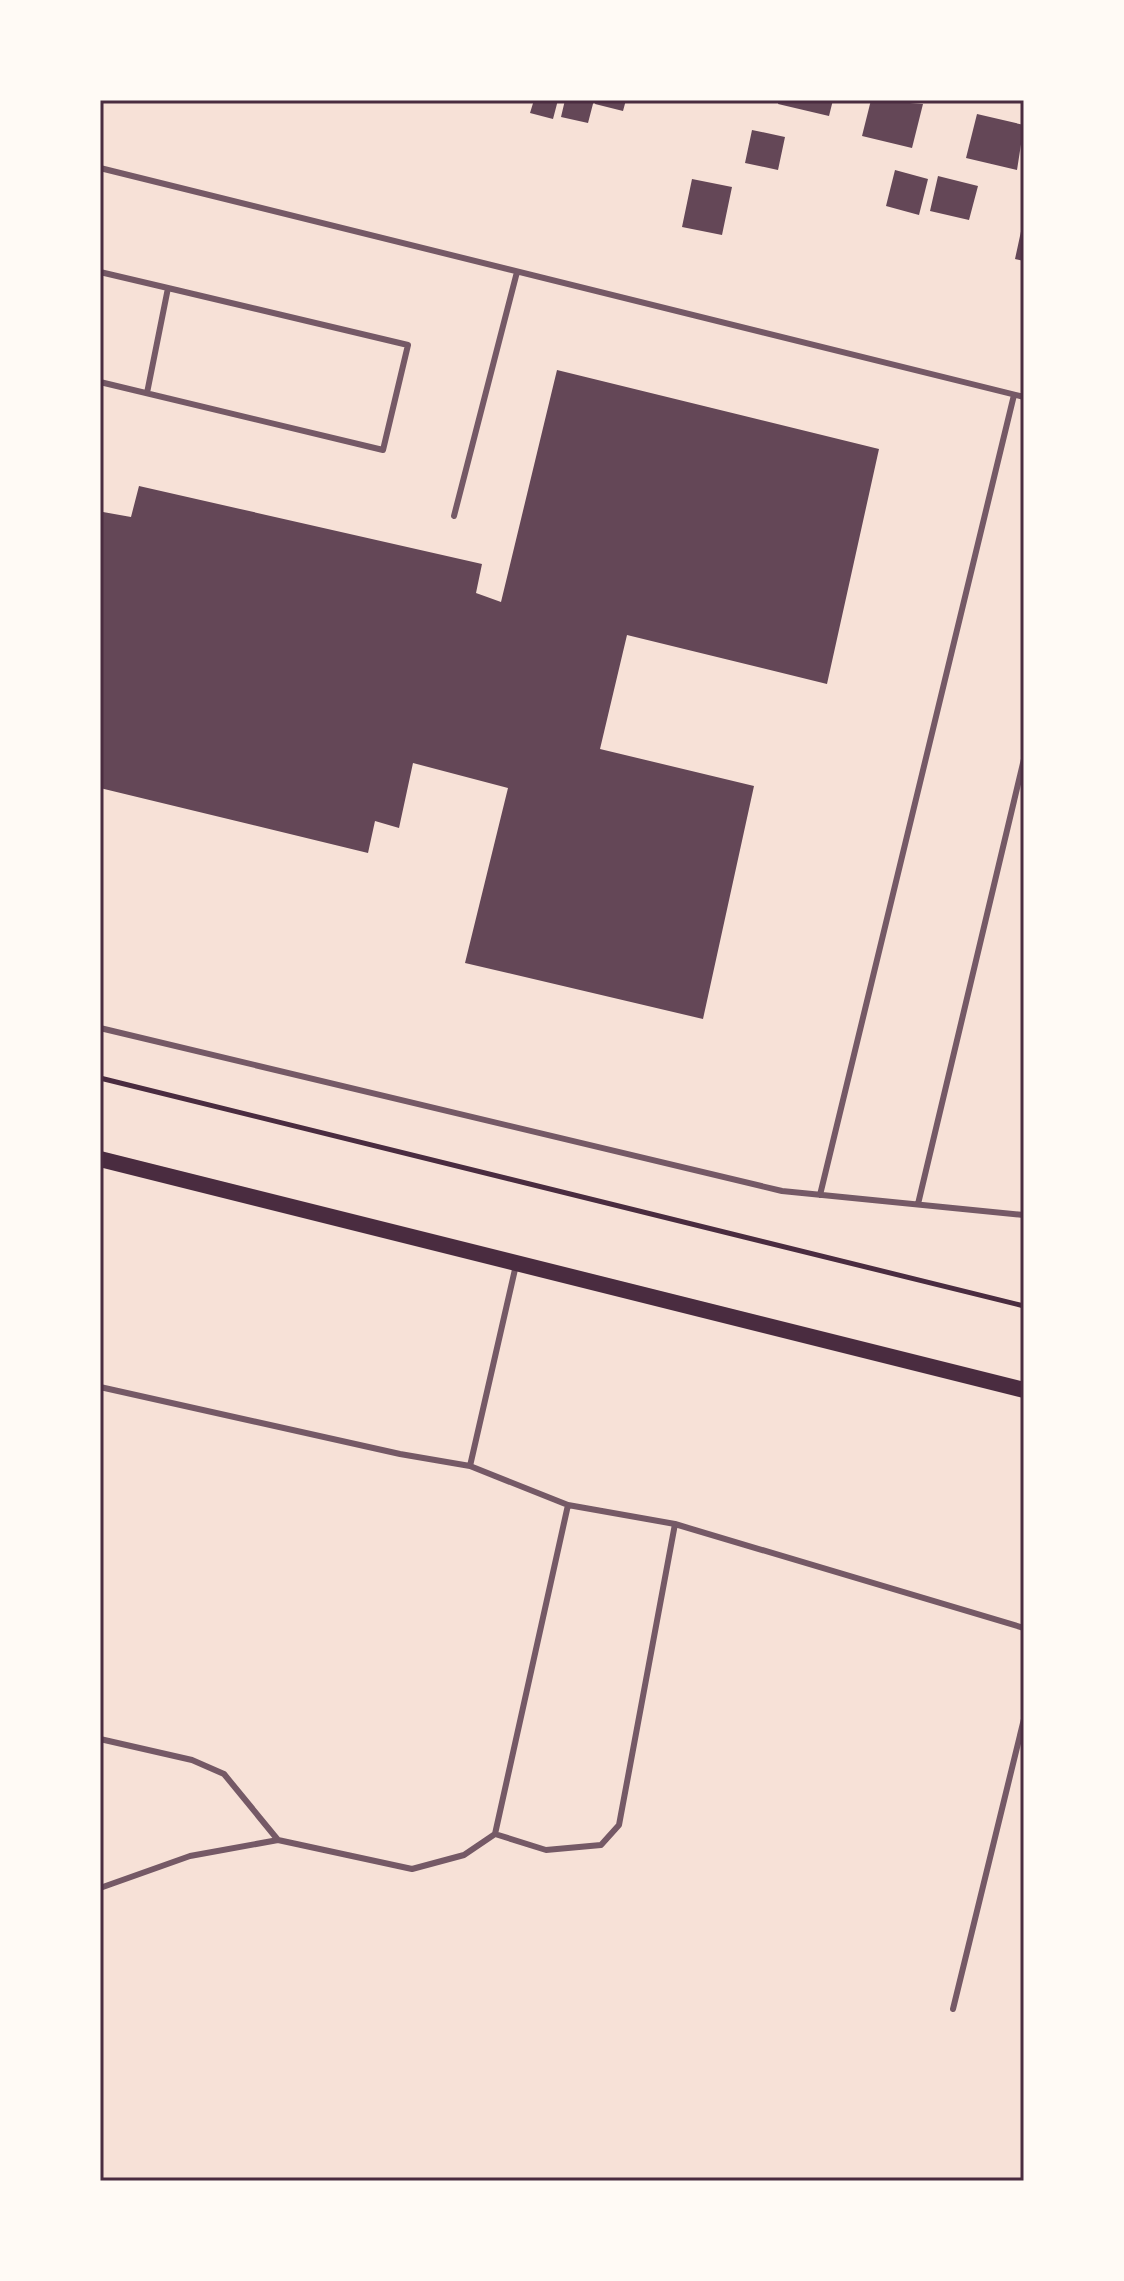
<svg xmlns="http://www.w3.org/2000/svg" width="1124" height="2281" font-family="'Playfair Display',serif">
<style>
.building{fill:#644757}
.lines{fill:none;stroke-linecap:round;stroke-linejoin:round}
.path{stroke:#4a2c40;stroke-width:5}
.service{stroke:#755966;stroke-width:6}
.secondary{stroke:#4a2c40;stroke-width:16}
.neatline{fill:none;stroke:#4a2c40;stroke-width:3}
</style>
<rect width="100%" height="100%" fill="#f7e1d7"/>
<!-- building -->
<path class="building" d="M 534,100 L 558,100 L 553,119 L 530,113 Z
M 565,100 L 594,100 L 588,123 L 561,117 Z
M 596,100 L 626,100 L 623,111 L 595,104 Z
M 779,100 L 833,100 L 829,116 L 778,104 Z
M 871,100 L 923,104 L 912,148 L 862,136 Z
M 977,114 L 1024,125 L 1017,170 L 966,158 Z
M 752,130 L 785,137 L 778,170 L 745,163 Z
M 895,170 L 928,179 L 919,215 L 886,206 Z
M 938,176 L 978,186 L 969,220 L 930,211 Z
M 692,179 L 732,187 L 722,235 L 682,227 Z
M 1023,222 L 1024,222 L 1024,261 L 1015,259 Z
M 557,370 L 879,449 L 827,684 L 627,635 L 600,749 L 754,786 L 703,1019 L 465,963 L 508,788 L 413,763 L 399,828 L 375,821 L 368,853 L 100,788 L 103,512 L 131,517 L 139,486 L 482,564 L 476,593 L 501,602 Z"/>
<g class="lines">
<!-- path -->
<path class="path" d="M 100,1078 L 1024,1306"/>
<!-- service -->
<path class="service" d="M 100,168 L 1024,397
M 100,272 L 168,288
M 100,382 L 383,450 L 408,345 L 168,288 L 147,393
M 454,516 L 517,272
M 100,1028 L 782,1191 L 1024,1215
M 820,1195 L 1014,395
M 918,1204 L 1024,759
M 100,1387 L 400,1454 L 470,1466
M 568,1505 L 675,1524 L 1024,1628
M 100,1739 L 192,1760 L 224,1774 L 278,1840 L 190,1856 L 100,1888
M 495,1834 L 546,1850 L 601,1845 L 619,1825 L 675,1524
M 278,1840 L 412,1869 L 464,1855 L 495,1834 L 568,1505 L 470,1466 L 516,1265
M 953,2009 L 1024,1719"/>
<!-- secondary -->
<path class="secondary" d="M 100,1159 L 1024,1390"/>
</g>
<!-- border -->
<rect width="1124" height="2281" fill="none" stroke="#fffaf5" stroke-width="204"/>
<rect x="102" y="102" width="920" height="2077" class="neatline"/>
</svg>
